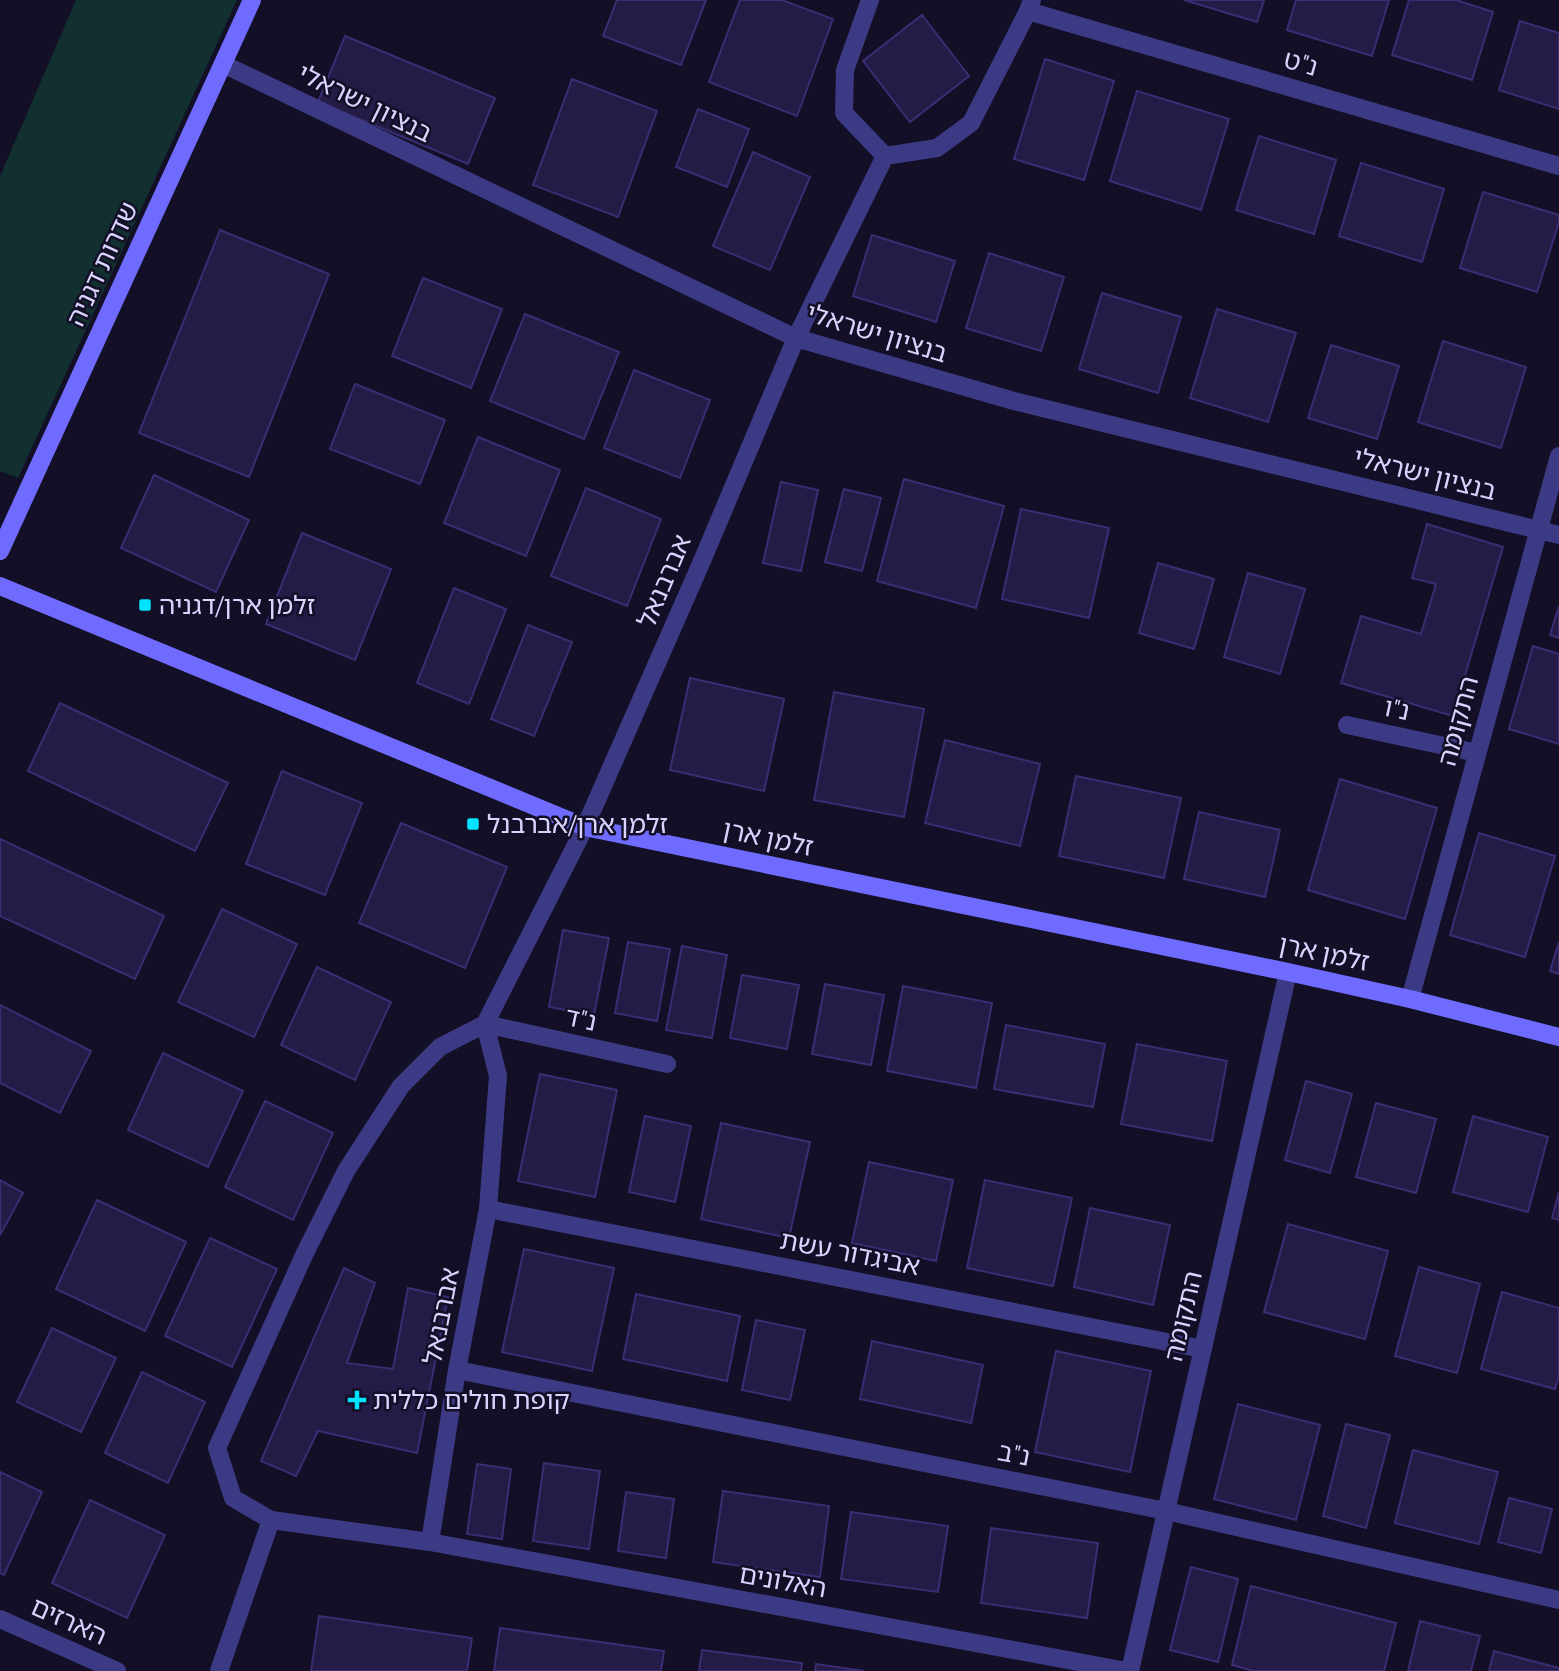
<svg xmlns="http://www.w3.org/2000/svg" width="1559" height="1671" font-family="'PT Sans Narrow','Noto Sans Hebrew',sans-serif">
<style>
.green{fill:#12302f}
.building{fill:#241b47;stroke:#3b2d73;stroke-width:2}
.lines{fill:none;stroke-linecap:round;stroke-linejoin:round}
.lane{stroke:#3d3a85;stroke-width:18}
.street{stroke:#3d3a85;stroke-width:18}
.secondary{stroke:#6f6bff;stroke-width:18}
.poi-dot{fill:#00e5ff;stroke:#130f26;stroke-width:2.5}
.labels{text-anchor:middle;stroke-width:5;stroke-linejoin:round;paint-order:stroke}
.street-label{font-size:26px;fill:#d9d4ff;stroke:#130f26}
.poi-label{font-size:26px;fill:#d9d4ff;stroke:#130f26;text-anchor:start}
</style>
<rect width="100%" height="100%" fill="#130f26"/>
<!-- green -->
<path class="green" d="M 76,0 L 237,0 L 18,478 L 0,471 L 0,176 Z"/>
<!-- building -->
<path class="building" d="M 617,0 L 706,0 L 681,65 L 603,36 Z
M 740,0 L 782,0 L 833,19 L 797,116 L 709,82 Z
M 1184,0 L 1264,0 L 1257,22 Z
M 1296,0 L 1389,0 L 1372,56 L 1287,30 Z
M 1409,0 L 1456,0 L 1493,12 L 1472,80 L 1392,55 Z
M 922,15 L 969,76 L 910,122 L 863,61 Z
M 1520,21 L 1559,33 L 1559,109 L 1499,90 Z
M 345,36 L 495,98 L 468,164 L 318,102 Z
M 1045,59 L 1114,81 L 1084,180 L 1014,159 Z
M 572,79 L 657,111 L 618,217 L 533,185 Z
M 1137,91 L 1229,119 L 1201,210 L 1110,181 Z
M 698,109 L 749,129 L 727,187 L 676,167 Z
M 1259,136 L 1336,160 L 1314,234 L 1236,210 Z
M 753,152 L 810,177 L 770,270 L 713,246 Z
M 1361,163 L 1444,189 L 1422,262 L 1339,236 Z
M 1483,192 L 1559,215 L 1559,222 L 1537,292 L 1460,268 Z
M 220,230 L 329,274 L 249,477 L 139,433 Z
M 872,235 L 955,261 L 936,322 L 853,296 Z
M 989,253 L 1064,277 L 1041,351 L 966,328 Z
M 423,278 L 502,309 L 471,388 L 392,356 Z
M 1102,293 L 1181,317 L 1158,393 L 1079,369 Z
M 1217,309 L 1296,333 L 1268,422 L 1190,398 Z
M 525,314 L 619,352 L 584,439 L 490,401 Z
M 1443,341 L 1526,367 L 1501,448 L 1418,422 Z
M 1331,345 L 1399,366 L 1377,439 L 1308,418 Z
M 634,370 L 710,400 L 680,478 L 604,448 Z
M 355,384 L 445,420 L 420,484 L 330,449 Z
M 478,437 L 560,470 L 526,556 L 444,523 Z
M 154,475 L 249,520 L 216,592 L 121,548 Z
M 904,479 L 1004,506 L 976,608 L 877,581 Z
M 781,482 L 818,490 L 801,571 L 763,563 Z
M 586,488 L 661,519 L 627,606 L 551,576 Z
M 844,489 L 881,498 L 862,571 L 825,562 Z
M 1021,509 L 1109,528 L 1089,618 L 1002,599 Z
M 1427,524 L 1503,547 L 1453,716 L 1341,683 L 1361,616 L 1421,634 L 1436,584 L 1412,578 Z
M 302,533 L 391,569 L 355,660 L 266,624 Z
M 1158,563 L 1214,579 L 1194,649 L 1139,633 Z
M 1248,573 L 1305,589 L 1280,674 L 1224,657 Z
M 454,588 L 506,609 L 469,704 L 417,683 Z
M 1559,606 L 1559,638 L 1550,635 Z
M 528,625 L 572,642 L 534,736 L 491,719 Z
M 1533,646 L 1559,654 L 1559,744 L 1509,729 Z
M 690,678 L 784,699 L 764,791 L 670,770 Z
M 834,692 L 924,709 L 904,817 L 814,800 Z
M 60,703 L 228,783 L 195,851 L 28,771 Z
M 945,740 L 1040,764 L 1020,846 L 925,823 Z
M 282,771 L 362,803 L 325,895 L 246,864 Z
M 1076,776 L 1181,798 L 1164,878 L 1059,856 Z
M 1340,779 L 1437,808 L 1405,919 L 1308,890 Z
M 1199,812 L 1280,830 L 1265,897 L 1184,879 Z
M 401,823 L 507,867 L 465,968 L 359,923 Z
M 1479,833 L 1555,856 L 1525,957 L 1450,935 Z
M 0,839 L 164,916 L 135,979 L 0,916 Z
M 222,909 L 297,944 L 254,1037 L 178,1002 Z
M 563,930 L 609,938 L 594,1015 L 549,1007 Z
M 628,942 L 670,949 L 657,1021 L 615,1013 Z
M 1559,942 L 1559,974 L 1550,971 Z
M 682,946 L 727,955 L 712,1038 L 666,1030 Z
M 317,967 L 391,1002 L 355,1080 L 281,1045 Z
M 742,975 L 799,985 L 787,1049 L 730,1038 Z
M 825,984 L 884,995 L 871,1065 L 812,1054 Z
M 903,986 L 992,1003 L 976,1088 L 887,1071 Z
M 0,1005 L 91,1051 L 60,1113 L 0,1083 Z
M 1006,1025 L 1105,1044 L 1093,1107 L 994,1089 Z
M 1137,1044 L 1227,1061 L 1212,1141 L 1121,1124 Z
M 163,1053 L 243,1091 L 208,1167 L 128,1130 Z
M 540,1074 L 617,1090 L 595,1197 L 518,1181 Z
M 1306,1081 L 1352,1094 L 1330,1173 L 1285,1160 Z
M 265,1101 L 333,1133 L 293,1220 L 225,1187 Z
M 1376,1103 L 1436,1119 L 1416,1193 L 1356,1177 Z
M 645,1116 L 691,1126 L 675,1202 L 629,1192 Z
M 1473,1116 L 1548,1137 L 1528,1212 L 1453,1192 Z
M 721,1123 L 810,1142 L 789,1238 L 701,1219 Z
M 869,1162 L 953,1180 L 936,1261 L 852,1243 Z
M 0,1180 L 23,1193 L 0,1235 Z
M 985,1180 L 1072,1198 L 1053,1286 L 967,1268 Z
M 1559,1192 L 1559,1220 L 1552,1218 Z
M 97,1200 L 186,1242 L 145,1331 L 56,1289 Z
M 1090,1208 L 1170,1225 L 1153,1305 L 1074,1287 Z
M 1288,1224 L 1388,1251 L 1365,1339 L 1264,1312 Z
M 210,1238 L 277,1269 L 232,1367 L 165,1336 Z
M 524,1249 L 614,1268 L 592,1371 L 502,1352 Z
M 1419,1267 L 1480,1284 L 1457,1373 L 1395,1356 Z
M 344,1268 L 375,1283 L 347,1363 L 393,1369 L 408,1288 L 448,1297 L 417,1453 L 318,1431 L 296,1476 L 261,1461 Z
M 1502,1292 L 1559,1308 L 1559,1376 L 1555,1389 L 1481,1369 Z
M 636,1294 L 740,1316 L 727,1381 L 623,1359 Z
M 756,1320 L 805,1330 L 790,1400 L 742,1390 Z
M 52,1328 L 116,1358 L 81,1432 L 17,1402 Z
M 872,1341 L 983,1365 L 971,1423 L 860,1399 Z
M 1056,1351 L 1151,1371 L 1130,1472 L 1035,1452 Z
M 142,1372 L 205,1402 L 168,1483 L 105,1453 Z
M 1238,1404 L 1320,1425 L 1296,1520 L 1214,1499 Z
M 1346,1424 L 1390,1435 L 1366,1528 L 1323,1516 Z
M 1413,1450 L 1498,1472 L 1479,1544 L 1395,1523 Z
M 544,1463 L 600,1471 L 589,1549 L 533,1541 Z
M 477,1464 L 511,1469 L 502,1539 L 467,1534 Z
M 0,1472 L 42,1492 L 4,1575 L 0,1573 Z
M 723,1491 L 829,1506 L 820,1577 L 713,1562 Z
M 626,1492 L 674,1499 L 666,1558 L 618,1551 Z
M 1509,1498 L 1552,1509 L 1541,1553 L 1498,1542 Z
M 90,1500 L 165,1535 L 127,1618 L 52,1583 Z
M 851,1512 L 948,1526 L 938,1592 L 841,1579 Z
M 991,1528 L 1098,1543 L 1087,1618 L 981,1603 Z
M 1191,1567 L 1238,1579 L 1218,1662 L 1170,1650 Z
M 1251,1586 L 1396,1623 L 1384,1671 L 1254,1671 L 1232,1665 Z
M 319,1616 L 472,1638 L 467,1671 L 311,1671 Z
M 1420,1621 L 1480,1636 L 1471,1671 L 1408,1671 Z
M 500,1628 L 664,1651 L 661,1671 L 494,1671 Z
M 702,1650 L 802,1663 L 801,1671 L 699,1671 Z
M 1494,1651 L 1559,1668 L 1558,1671 L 1489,1671 Z
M 816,1664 L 864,1671 L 815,1671 Z"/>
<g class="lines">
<!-- lane -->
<path class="lane" d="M 1028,11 L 1559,166
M 488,1209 L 1203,1349
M 457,1370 L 1166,1511 L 1559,1600
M 430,1542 L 1127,1671"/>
<!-- street -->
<path class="street" d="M 870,0 L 845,70 L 844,113 L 885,156
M 223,64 L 796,338 L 1014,401 L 1559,535
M 885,156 L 937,148 L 971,123 L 1028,11 L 1032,0
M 1347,725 L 1477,753
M 1410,999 L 1559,456
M 485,1024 L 667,1064
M 271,1520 L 233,1498 L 217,1448 L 305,1253 L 346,1171 L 401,1086 L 440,1047 L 485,1024 L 585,827 L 702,561 L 796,338 L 885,156
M 0,1619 L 117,1671
M 219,1671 L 271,1520 L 430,1542 L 457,1370 L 488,1209 L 498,1076 L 485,1024
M 1130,1671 L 1288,972"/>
<!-- secondary -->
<path class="secondary" d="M 0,551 L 252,0
M 0,586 L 585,827 L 1288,972 L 1410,999 L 1559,1037"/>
</g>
<!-- markers -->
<g class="poi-dot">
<rect x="138" y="598" width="14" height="14" rx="3.5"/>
<rect x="466" y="817" width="14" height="14" rx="3.5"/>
<path d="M353.5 1389.5h7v7h7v7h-7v7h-7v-7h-7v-7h7z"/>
</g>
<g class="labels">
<!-- street labels -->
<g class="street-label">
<text transform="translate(1301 63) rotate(16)" y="9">נ"ט</text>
<text transform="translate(365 103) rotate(26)" y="9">בנציון ישראלי</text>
<text transform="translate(102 264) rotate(-65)" y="9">שדרות דגניה</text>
<text transform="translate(877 333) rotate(17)" y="9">בנציון ישראלי</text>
<text transform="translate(1425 474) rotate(14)" y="9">בנציון ישראלי</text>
<text transform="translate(664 581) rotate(-67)" y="9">אברבנאל</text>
<text transform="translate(1397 709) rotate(12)" y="9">נ"ו</text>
<text transform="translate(1458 721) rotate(-75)" y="9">התקומה</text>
<text transform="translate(768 838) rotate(12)" y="9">זלמן ארן</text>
<text transform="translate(1324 953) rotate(12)" y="9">זלמן ארן</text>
<text transform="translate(581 1019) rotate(12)" y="9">נ"ד</text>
<text transform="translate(850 1253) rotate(11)" y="9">אביגדור עשת</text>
<text transform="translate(441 1316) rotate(-79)" y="9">אברבנאל</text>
<text transform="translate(1183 1316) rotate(-77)" y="9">התקומה</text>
<text transform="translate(1014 1454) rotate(11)" y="9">נ"ב</text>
<text transform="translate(783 1581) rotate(10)" y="9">האלונים</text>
<text transform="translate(69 1621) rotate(24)" y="9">הארזים</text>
</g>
<!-- poi labels -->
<g class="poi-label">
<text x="159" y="614">זלמן ארן/דגניה</text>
<text x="487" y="833">זלמן ארן/אברבנל</text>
<text x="373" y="1409">קופת חולים כללית</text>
</g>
</g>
</svg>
